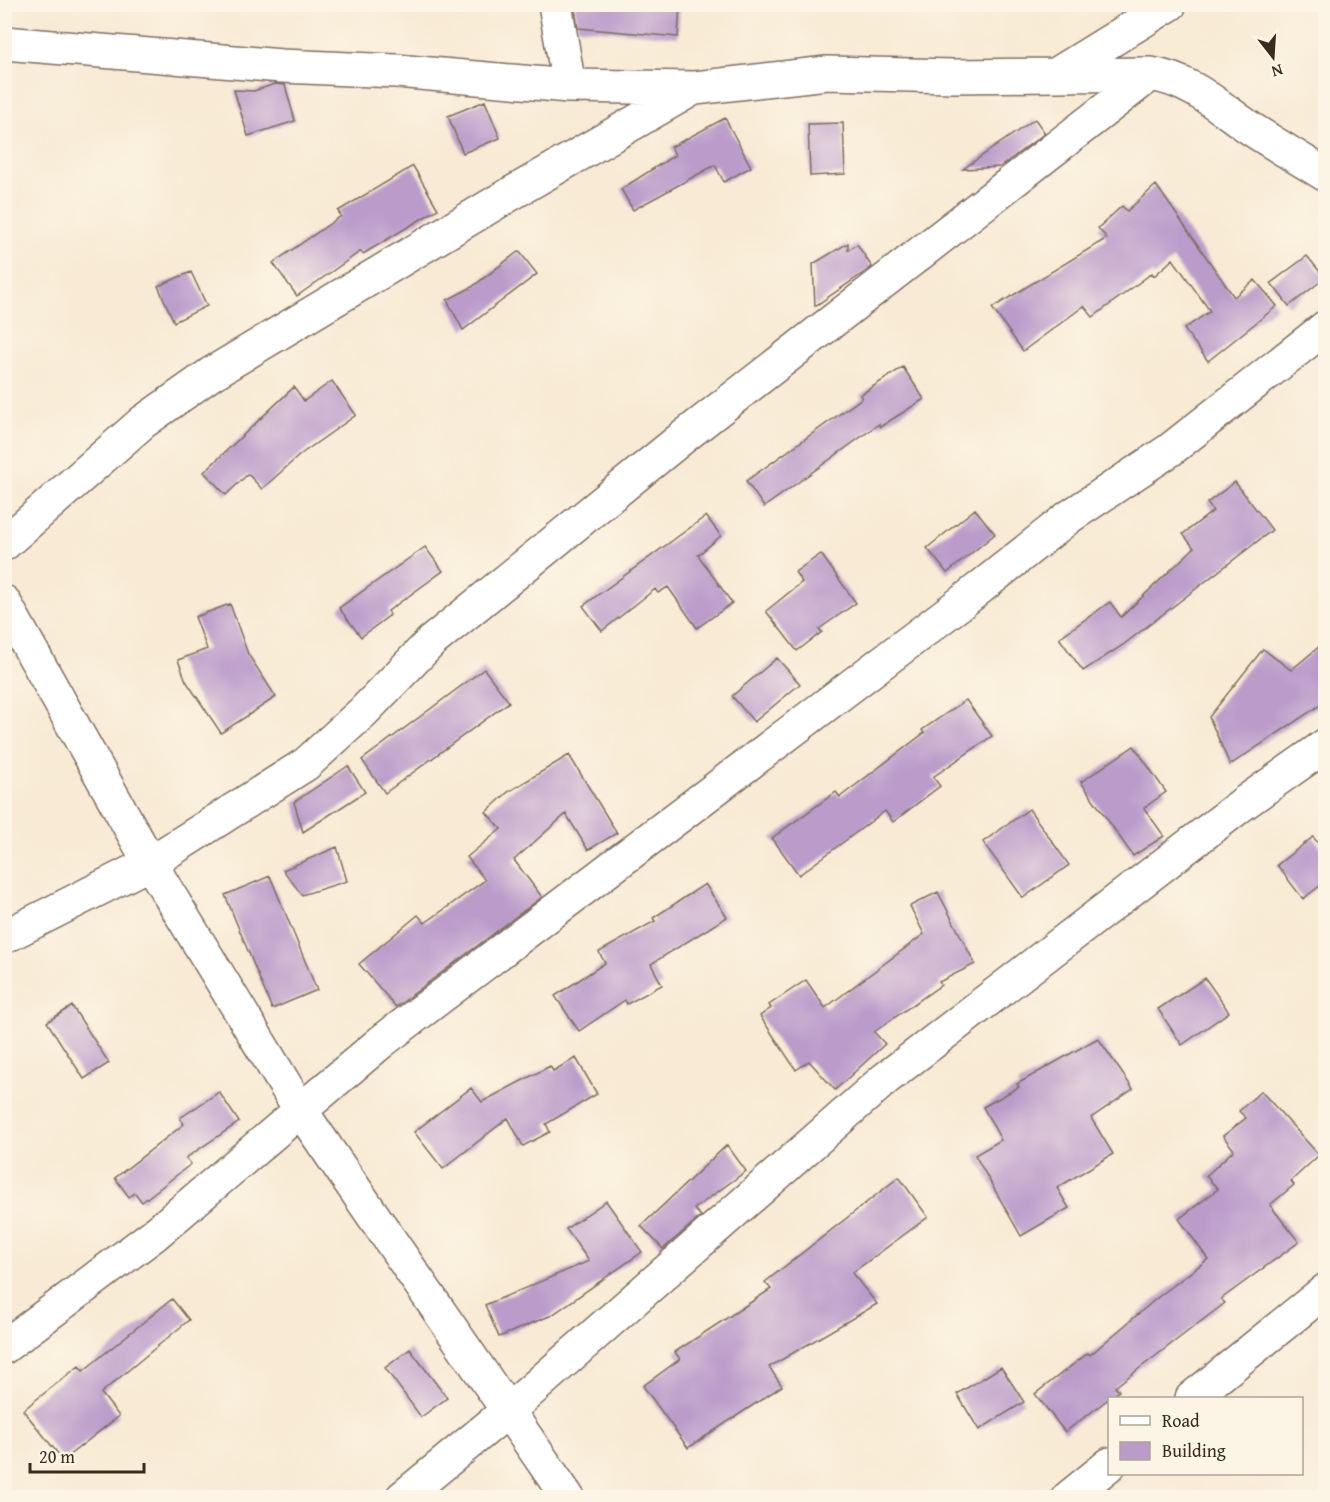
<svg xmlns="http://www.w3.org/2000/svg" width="1330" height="1502" font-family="'Gentium Book Plus',serif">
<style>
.building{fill:#bb9bca}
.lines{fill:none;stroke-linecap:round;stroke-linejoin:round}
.street-casing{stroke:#7d6d5e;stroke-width:36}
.street{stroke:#fff;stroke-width:33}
</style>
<rect width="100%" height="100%" fill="#fcf5e5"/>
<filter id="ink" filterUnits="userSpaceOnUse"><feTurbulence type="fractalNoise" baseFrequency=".0167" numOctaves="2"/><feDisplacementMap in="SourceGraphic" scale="12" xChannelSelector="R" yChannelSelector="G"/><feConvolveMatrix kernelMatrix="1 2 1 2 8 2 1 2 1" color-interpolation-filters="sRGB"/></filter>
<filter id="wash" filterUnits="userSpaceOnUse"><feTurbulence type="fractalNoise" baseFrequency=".008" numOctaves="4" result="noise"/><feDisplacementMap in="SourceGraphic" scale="24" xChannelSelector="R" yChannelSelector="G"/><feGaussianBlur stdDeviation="1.35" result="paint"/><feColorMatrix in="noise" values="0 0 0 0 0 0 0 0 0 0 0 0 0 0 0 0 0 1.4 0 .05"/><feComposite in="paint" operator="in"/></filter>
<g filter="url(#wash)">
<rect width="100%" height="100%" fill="#f8ead4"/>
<g id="blocks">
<!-- building -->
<path class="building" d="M 574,4 L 680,4 L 678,37 L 578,28 Z
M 275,84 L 285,85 L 295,121 L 248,136 L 234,90 L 254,91 Z
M 485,101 L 500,138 L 463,153 L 448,116 Z
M 725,118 L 751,167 L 724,182 L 715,165 L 633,210 L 621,189 L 675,155 L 671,147 Z
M 1035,119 L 1045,133 L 1000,167 L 963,169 Z
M 843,123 L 845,174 L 810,176 L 808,124 Z
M 413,166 L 438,209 L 363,254 L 361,251 L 297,296 L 273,263 L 341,216 L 338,211 Z
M 1156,185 L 1234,297 L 1255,280 L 1277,306 L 1208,361 L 1184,329 L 1210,311 L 1173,259 L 1154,276 L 1152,273 L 1093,317 L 1084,306 L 1023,351 L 992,308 L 1107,238 L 1098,228 L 1122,206 L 1127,211 Z
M 848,243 L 848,250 L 857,244 L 872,267 L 815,306 L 813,264 Z
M 519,251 L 537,274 L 463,330 L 447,300 L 472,287 Z
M 1307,256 L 1325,278 L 1289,306 L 1271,283 Z
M 191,272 L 207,306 L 174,322 L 158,286 Z
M 903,367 L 924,399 L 880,427 L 879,424 L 764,507 L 746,481 L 862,398 L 860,395 Z
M 332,381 L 356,415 L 301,454 L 262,489 L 248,474 L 226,495 L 204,472 L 294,387 L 304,401 Z
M 1235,482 L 1272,530 L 1123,645 L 1083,671 L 1059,638 L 1110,602 L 1121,617 L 1194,548 L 1183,534 L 1213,511 L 1207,503 Z
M 975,509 L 995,534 L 947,573 L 927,548 Z
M 706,516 L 721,536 L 698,555 L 732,603 L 697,628 L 668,587 L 658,593 L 655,589 L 602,631 L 583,606 Z
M 425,547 L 443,571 L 388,611 L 390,615 L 361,637 L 339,608 Z
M 821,554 L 856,603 L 819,629 L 822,632 L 797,651 L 766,611 L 802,582 L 795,572 Z
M 230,604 L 248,654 L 276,697 L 221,733 L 186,681 L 178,660 L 207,649 L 195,617 Z
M 1326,641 L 1326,701 L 1230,765 L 1209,717 L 1263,649 L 1291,670 Z
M 777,658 L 800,684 L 754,722 L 732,696 Z
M 484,669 L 509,702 L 385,793 L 362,760 Z
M 966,700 L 992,736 L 933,777 L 940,786 L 893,822 L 885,811 L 799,875 L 772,838 L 836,792 L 840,797 L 924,733 L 922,730 Z
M 1134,746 L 1166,792 L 1144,808 L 1164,836 L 1133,856 L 1081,782 Z
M 569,755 L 617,833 L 588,850 L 566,814 L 514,860 L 542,897 L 396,1007 L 359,964 L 418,915 L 425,923 L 485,880 L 467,857 L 501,829 L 486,812 L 508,792 Z
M 348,766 L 365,792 L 303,832 L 294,802 Z
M 1029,809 L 1069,865 L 1023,898 L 983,842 Z
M 1313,837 L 1326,853 L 1326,881 L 1303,899 L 1277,865 Z
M 337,847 L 347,881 L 302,895 L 283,870 Z
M 270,876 L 317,990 L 272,1009 L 225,895 Z
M 705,884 L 727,917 L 651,964 L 662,985 L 627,1004 L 625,1000 L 579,1031 L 555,996 L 605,963 L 599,952 L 655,921 L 653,918 Z
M 938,892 L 975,964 L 939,982 L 941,985 L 874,1032 L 885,1044 L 835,1090 L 809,1061 L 796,1070 L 760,1016 L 771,1008 L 769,1005 L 806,980 L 825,1008 L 924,934 L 910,906 Z
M 1205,978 L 1229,1012 L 1182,1045 L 1158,1009 Z
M 72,1006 L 109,1063 L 84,1079 L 47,1022 Z
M 1098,1038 L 1133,1089 L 1091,1118 L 1113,1154 L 1057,1188 L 1069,1208 L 1021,1236 L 975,1155 L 1001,1140 L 983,1107 L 1019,1087 L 1017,1084 Z
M 576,1058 L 597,1094 L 546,1124 L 550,1132 L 523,1146 L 508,1118 L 443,1169 L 414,1132 L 471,1088 L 482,1102 L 550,1066 L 553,1071 Z
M 1261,1091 L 1319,1155 L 1291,1181 L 1294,1185 L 1270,1205 L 1299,1242 L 1221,1299 L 1225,1303 L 1115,1387 L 1119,1391 L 1065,1432 L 1035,1394 L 1088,1353 L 1090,1355 L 1157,1298 L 1208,1259 L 1179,1219 L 1218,1189 L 1206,1176 L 1234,1150 L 1223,1136 L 1246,1118 L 1239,1111 Z
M 219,1092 L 239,1122 L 186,1158 L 191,1164 L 142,1202 L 135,1193 L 129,1197 L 115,1178 L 184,1124 L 180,1118 Z
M 727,1145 L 746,1171 L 694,1209 L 701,1216 L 663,1249 L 641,1226 Z
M 899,1177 L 928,1217 L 852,1273 L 877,1304 L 769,1367 L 782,1386 L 688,1448 L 643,1386 L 680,1359 L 675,1352 L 771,1289 L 765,1282 Z
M 606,1201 L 642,1252 L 552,1315 L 499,1337 L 485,1305 L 589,1261 L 566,1229 Z
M 172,1299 L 189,1320 L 101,1393 L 119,1416 L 63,1460 L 23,1410 L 79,1366 L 83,1371 Z
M 410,1349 L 447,1398 L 421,1417 L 385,1368 Z
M 1001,1367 L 1024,1402 L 979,1430 L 957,1394 Z"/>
</g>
</g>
<g filter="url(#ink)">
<use href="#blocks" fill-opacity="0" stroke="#7d6d5e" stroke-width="1.5"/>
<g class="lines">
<defs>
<path id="street" d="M 555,4 L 569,86
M 4,43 L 282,66 L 396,71 L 569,86 L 695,88 L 827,73 L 953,76 L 1151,74 C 1191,81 1214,103 1247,126 C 1272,143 1299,158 1326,175
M 1057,74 L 1170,4
M 4,544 L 143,422 L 211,374 L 507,196 L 694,88
M 4,602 L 150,863 L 301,1111 L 568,1498
M 4,937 L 150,863 L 306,764 L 363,712 L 431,642 L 682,438 L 1151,74
M 4,1347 L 155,1234 L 381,1042 L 962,602 L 1069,517 L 1170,450 L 1326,327
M 1192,1398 L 1326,1290
M 402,1498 L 510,1409 L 885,1079 L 1244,803 L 1326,745
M 1068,1498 L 1110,1464"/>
</defs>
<!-- street casing -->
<use href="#street" class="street-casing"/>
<!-- street -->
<use href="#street" class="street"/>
</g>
</g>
<!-- margin -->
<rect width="1330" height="1502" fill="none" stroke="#fcf5e5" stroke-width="24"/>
<!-- legend -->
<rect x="1108" y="1397" width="195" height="78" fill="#fcf5e5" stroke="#afa495" stroke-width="1.5"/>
<rect x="1120" y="1416" width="30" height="9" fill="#ffffff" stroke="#afa495" stroke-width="1.5"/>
<text x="1162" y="1427" font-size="18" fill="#3b2a1e">Road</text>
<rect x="1120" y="1442" width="30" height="18" fill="#bb9bca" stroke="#afa495" stroke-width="1.5"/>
<text x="1162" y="1457" font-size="18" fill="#3b2a1e">Building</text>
<!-- north arrow -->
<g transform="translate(1273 57) rotate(163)" stroke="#fcf5e5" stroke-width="4.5" paint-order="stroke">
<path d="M0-4.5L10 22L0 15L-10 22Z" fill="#3b2a1e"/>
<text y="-9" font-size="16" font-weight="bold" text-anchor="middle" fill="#3b2a1e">N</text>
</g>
<!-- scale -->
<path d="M30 1463v9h114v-9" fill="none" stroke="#3b2a1e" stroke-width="3"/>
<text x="39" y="1463" font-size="18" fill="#3b2a1e" stroke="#fcf5e5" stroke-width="4.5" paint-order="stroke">20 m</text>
</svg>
